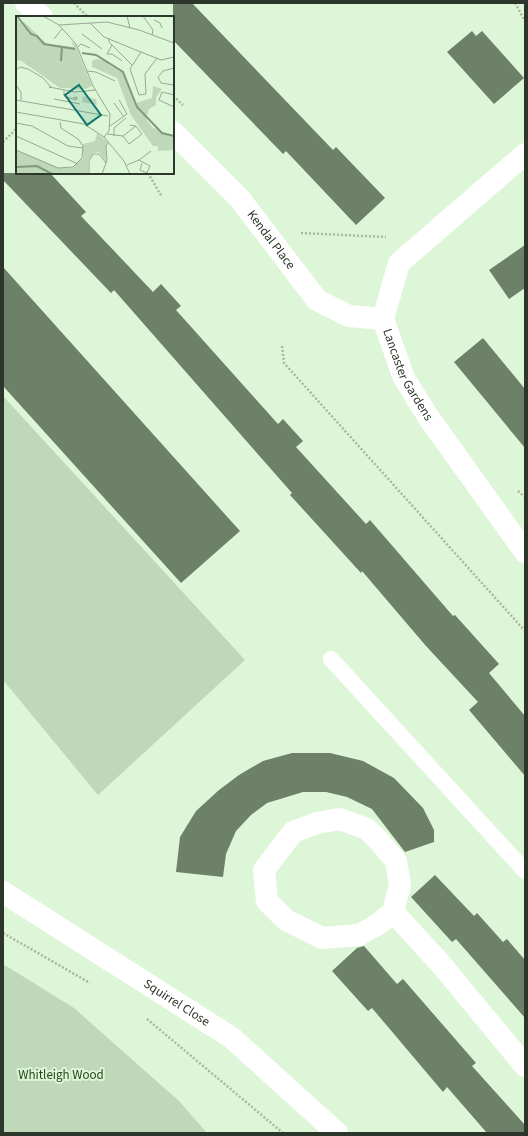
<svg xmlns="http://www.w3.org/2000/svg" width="528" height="1136" font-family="'Source Sans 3',sans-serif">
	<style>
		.green { fill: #bfd9b8 }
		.building { fill: #6c8167 }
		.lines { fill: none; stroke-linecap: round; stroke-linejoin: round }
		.path { stroke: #a5b8a0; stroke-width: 2.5; stroke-dasharray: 2 2; stroke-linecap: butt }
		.lane { stroke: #fff; stroke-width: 16 }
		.street { stroke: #fff; stroke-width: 22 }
		.labels { text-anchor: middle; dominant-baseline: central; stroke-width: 4; stroke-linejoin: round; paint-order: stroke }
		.street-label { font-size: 13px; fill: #2d362a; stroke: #def6d8 }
		.park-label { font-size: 13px; fill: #254b1a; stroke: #def6d8 }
		.inset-river { fill: none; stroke: #7f9b78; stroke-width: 2 }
		.inset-road { fill: none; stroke: #97a992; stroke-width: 1 }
		.view { fill: #0f766e; fill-opacity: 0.15; stroke: #0f766e; stroke-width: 2 }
		.inset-edge { fill: none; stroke: #2d362a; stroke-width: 2 }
	</style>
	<rect width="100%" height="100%" fill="#def6d8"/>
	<path class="green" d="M3,396l242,264 -147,135 -95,-115z
		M3,964l71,44 105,93 28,32h-204z"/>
	<path class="building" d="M173,3h19l141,147 3,-3 49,51 -29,27 -70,-74 -3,3 -110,-114z
		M472,31l4,5 6,-5 42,47 -30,26 -47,-52z
		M3,173h47l36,39 -5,4 72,76 8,-8 20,22 -5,4 102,114 5,-5 20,22 -7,6 70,77 4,-4 83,96 2,-1 44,49 -10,9 36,43v60l-56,-66 9,-8 -52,-56 -64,-75 -1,2 -71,-78 2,-2 -178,-203 -3,3 -108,-113z
		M525,245v43l-16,11 -20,-29z
		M3,267l237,264 -59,52 -178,-197z
		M483,338l42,51v59l-71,-86z
		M292,753h38l33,8 31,17 29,30 11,22v12l-29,10 -33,-43 -25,-12 -21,-5h-23l-36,11 -16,12 -15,16 -10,23 -3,23 -47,-5 4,-35 16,-26 23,-21 20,-15 24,-14z
		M435,875l39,41 3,-3 26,29 4,-3 18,21v58l-69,-79 -4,3 -41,-45z
		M364,946l33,38 6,-5 73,84 -4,3 53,59v8h-38l-40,-46 -4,5 -71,-84 -4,3 -36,-40 25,-23z"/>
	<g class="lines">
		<path class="path" d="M74,3l14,14
			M515,3l10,18
			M173,96l10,9
			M3,142l14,-14
			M148,173l14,24
			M301,233l85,4
			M282,346l2,17 241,268
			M518,491l7,6
			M3,933l87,50
			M147,1019l136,114"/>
		<path class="lane" d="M331,659l194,212"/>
		<g class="street">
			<path d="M26,3l16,14"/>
			<path id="s1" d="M173,132l67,67 77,101 32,16 34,3"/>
			<path id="s2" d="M525,154l-126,109 -16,56 21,59 25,40 96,134"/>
			<path d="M340,819l27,10 12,12 17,20 4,24 -7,27 -16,13 -18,10 -37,3 -36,-18 -19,-19 -3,-31 29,-38 24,-9z"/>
			<path id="s3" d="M3,892l229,146 105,95"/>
			<path d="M393,912l47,51 85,103"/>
		</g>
	</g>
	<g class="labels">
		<g class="street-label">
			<text stroke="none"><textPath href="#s1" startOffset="146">Kendal Place</textPath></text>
			<text stroke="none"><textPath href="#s2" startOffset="286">Lancaster Gardens</textPath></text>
			<text stroke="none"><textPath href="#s3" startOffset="206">Squirrel Close</textPath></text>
		</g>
		<g class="park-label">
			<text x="61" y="1075">Whitleigh Wood</text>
		</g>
	</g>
	<g transform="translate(16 16)">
		<rect width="158" height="158" fill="#def6d8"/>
		<path d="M0,0l4,7 4,-1 23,22 27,3 -3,-6 4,3 17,42 -6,3 -26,-1 -40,-28 -4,2zM80,43l12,2 1,4 14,8 13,30 16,-5 1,-12 9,3 -6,8v8l-7,4 -3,10 6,8 16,8h6v15l-16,1v-5h-5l-22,-31 -14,-37 -25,-11v-6zM67,80l13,3 1,6 -15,-3zM81,117l11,9 -2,3v17l-7,-10 -6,1 -5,8v13h-72v-24l44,18h12l11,-10v-14l12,-3z" fill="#bfd9b8"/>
		<path class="inset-river" d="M1,0l14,18 6,2 7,8 31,5M66,37l14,2 27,17 14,35 25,26 12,3M45,45l1,-15M0,151l21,-1 15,8"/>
		<path class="inset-road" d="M27,0l16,9 17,19 17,42 17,28 -1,17 -5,6 20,24 6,13M111,0l3,12M127,0l10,14 -1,5M138,4l6,3 2,5M74,7l14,14 27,11 30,12 13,-3M43,9l48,-3 32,8 35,13M66,18l20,15M93,22v4l23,23M38,23l8,-10M96,29l-5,9h5l10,7M62,31l3,-3 9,4M125,36l-11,17 9,26 7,-1 -1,-20 12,-16M158,52l-11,3 -5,6 3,6 13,2M0,54l4,-3 8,2 15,9 7,8M71,55l9,1 19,9M0,69l5,7v8M36,71h-3l26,5 21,-2M48,74v6l12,4 1,-3 -4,1M158,79l-12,-3 -3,8 15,7M38,83l26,5M0,84l92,16M98,87l10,14M0,96l68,12 20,13M0,107l16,3 36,20 15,2M94,110l17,-12 -8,-14M91,118l16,2 6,8 13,-10 -6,-8M0,120l62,28M98,120v-8l12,-10M107,120l13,-10 -6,-1M0,134l42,18 15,-1 9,-9 1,-12 -5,-7 -17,-11 -1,-6M123,144l11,6 -3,7 -7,-3 2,-7M111,149l12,-5 12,-9M73,158v-13l4,-7h6l7,9M86,158l5,-14 -1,-14 2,-3"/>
		<path class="view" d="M63,69l22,30 -14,10 -22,-30z"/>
		<rect width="158" height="158" class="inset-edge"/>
	</g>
	<rect width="528" height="1136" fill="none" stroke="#2d362a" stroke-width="8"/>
</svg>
